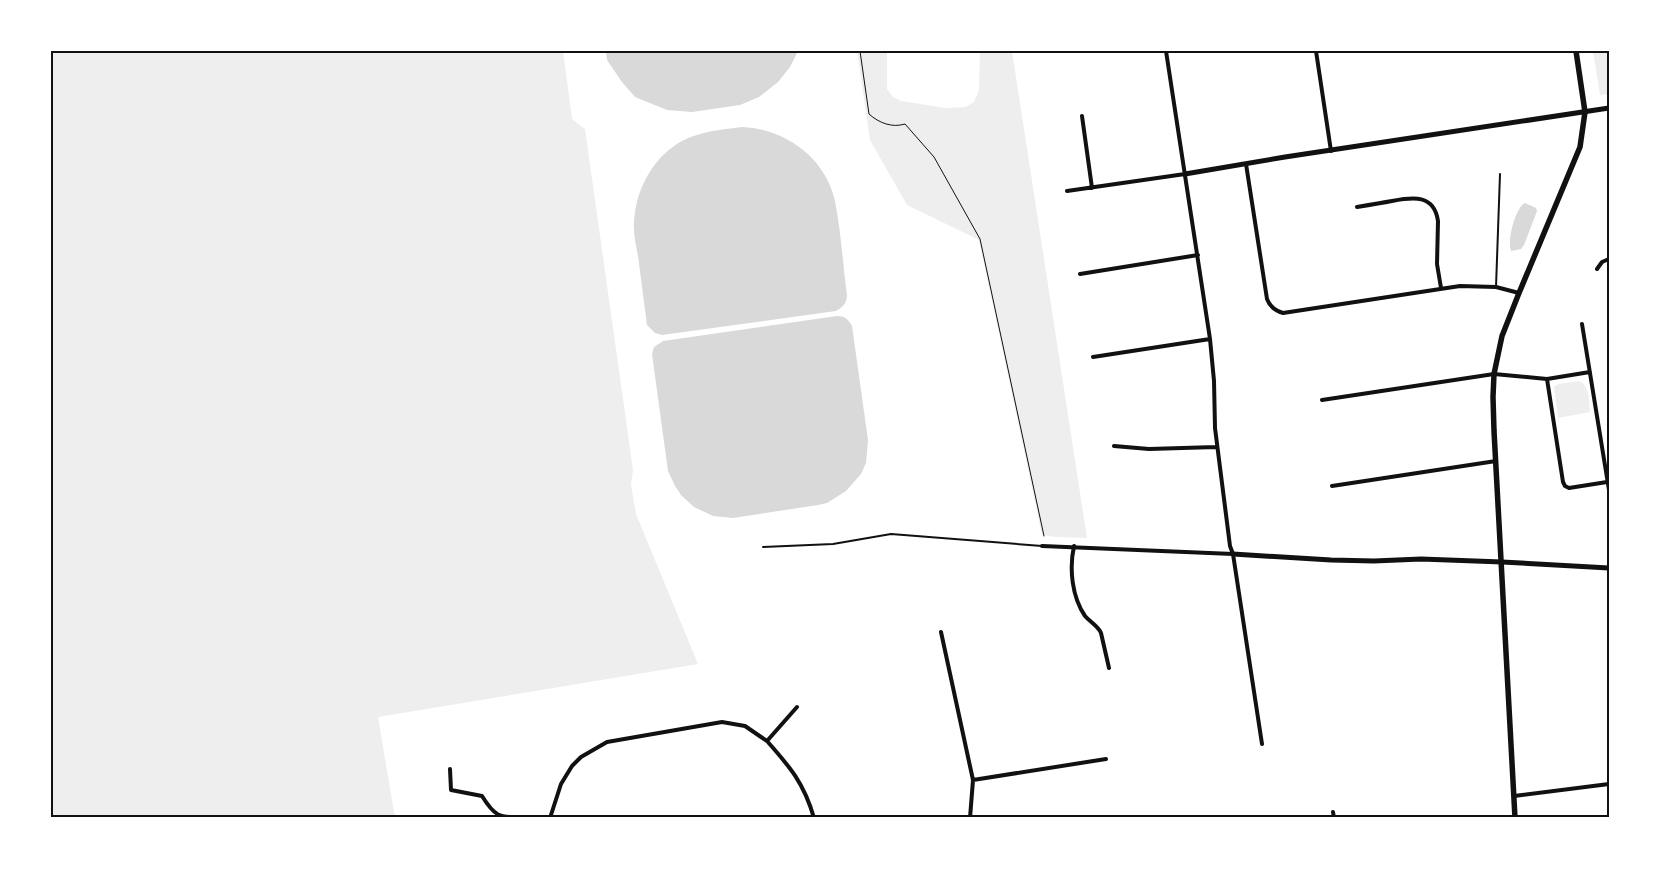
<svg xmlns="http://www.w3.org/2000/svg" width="1660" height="869" font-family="Quicksand,sans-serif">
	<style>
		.green { fill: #eee }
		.water { fill: #d9d9d9 }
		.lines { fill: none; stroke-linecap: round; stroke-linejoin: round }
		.path { stroke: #111; stroke-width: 1 }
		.service { stroke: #111; stroke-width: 2 }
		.minor { stroke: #111; stroke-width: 4 }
		.tertiary { stroke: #111; stroke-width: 5 }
		.secondary { stroke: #111; stroke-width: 5.5 }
		.neatline { fill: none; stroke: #111; stroke-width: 2 }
	</style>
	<rect width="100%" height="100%" fill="#fff"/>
	<path class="green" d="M51,51h512l9,68 13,10 48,341 -2,15 5,29 62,150 -320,53 17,101h-344z
		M857,51h30v38l6,8 8,4 45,7 20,-1 8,-5 5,-12 1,-39h32l75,487 -32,-1 -13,-2 -63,-295 -72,-35 -37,-65z
		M1593,51h16v43l-9,1z
		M1579,381c11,4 10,21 11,31l-32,6 -4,-31 4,-3z"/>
	<path class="water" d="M606,51h192l-8,16 -12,15 -19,15 -19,8 -48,7 -25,-2 -32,-13 -13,-15 -15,-22z
		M742,127c43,2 83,30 93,74 6,31 8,64 12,95 -1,8 -4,11 -11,15l-174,24 -7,-2 -8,-8c-3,-23 -6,-46 -9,-69 -2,-11 -5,-23 -4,-34 2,-38 25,-76 63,-87 15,-5 30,-6 45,-8z
		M1525,203l11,5 1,3 -13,34 -3,4 -10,2c-4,-10 4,-43 14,-48z
		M837,316c8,0 11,3 15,10l16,114 -2,23 -5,11 -15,17 -19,12 -9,2 -85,13 -20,-2 -19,-9 -13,-12 -6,-9 -7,-15 -16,-117 2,-7 9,-6z"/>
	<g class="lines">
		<path class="path" d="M860,51l9,63c10,9 23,14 36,10l29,33 46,82 64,297"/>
		<path class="service" d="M1496,287l4,-113
			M763,547l70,-3 58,-10 151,12"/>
		<path class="minor" d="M1166,51l44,288 4,42 1,47 15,118 3,8 29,190
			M1316,51l15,100
			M1082,116l10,72
			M1246,164l21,135c3,8 8,12 16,14l177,-27 36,1 23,6
			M1067,191l118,-17
			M1357,207c12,-2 24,-4 35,-6 21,-4 42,-7 46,20l-1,43 4,24
			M1597,269l5,-7 7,-3
			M1080,274l118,-19
			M1582,324l27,166
			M1093,357l117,-18
			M1547,379l16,103 2,4 4,2 38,-6
			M1322,400l172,-26 53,5 43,-7
			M1114,446l35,3 67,-2
			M1332,486l164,-25
			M1042,546l191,8
			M1074,546c-5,23 -2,51 11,70 5,6 13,10 16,17l8,35
			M941,632l32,148 -3,38
			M767,741c23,26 37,42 47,77
			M450,769l1,21 31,6c18,29 22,18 52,22
			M973,780l133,-21
			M1514,796l95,-12
			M1333,812l1,6
			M550,818l11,-34 11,-18 9,-9 26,-15 115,-20 23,4 22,15 30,-34"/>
		<path class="tertiary" d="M1185,174l100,-17 324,-49
			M1233,554l98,6 43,1 47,-2 81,3 107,6"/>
		<path class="secondary" d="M1515,818l-21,-387 -1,-34 1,-23 8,-38 17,-43 61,-146 5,-35 -9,-61"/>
	</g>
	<rect width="1660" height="869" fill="none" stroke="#ffffff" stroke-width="105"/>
	<rect x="52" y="52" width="1556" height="764" class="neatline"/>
</svg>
